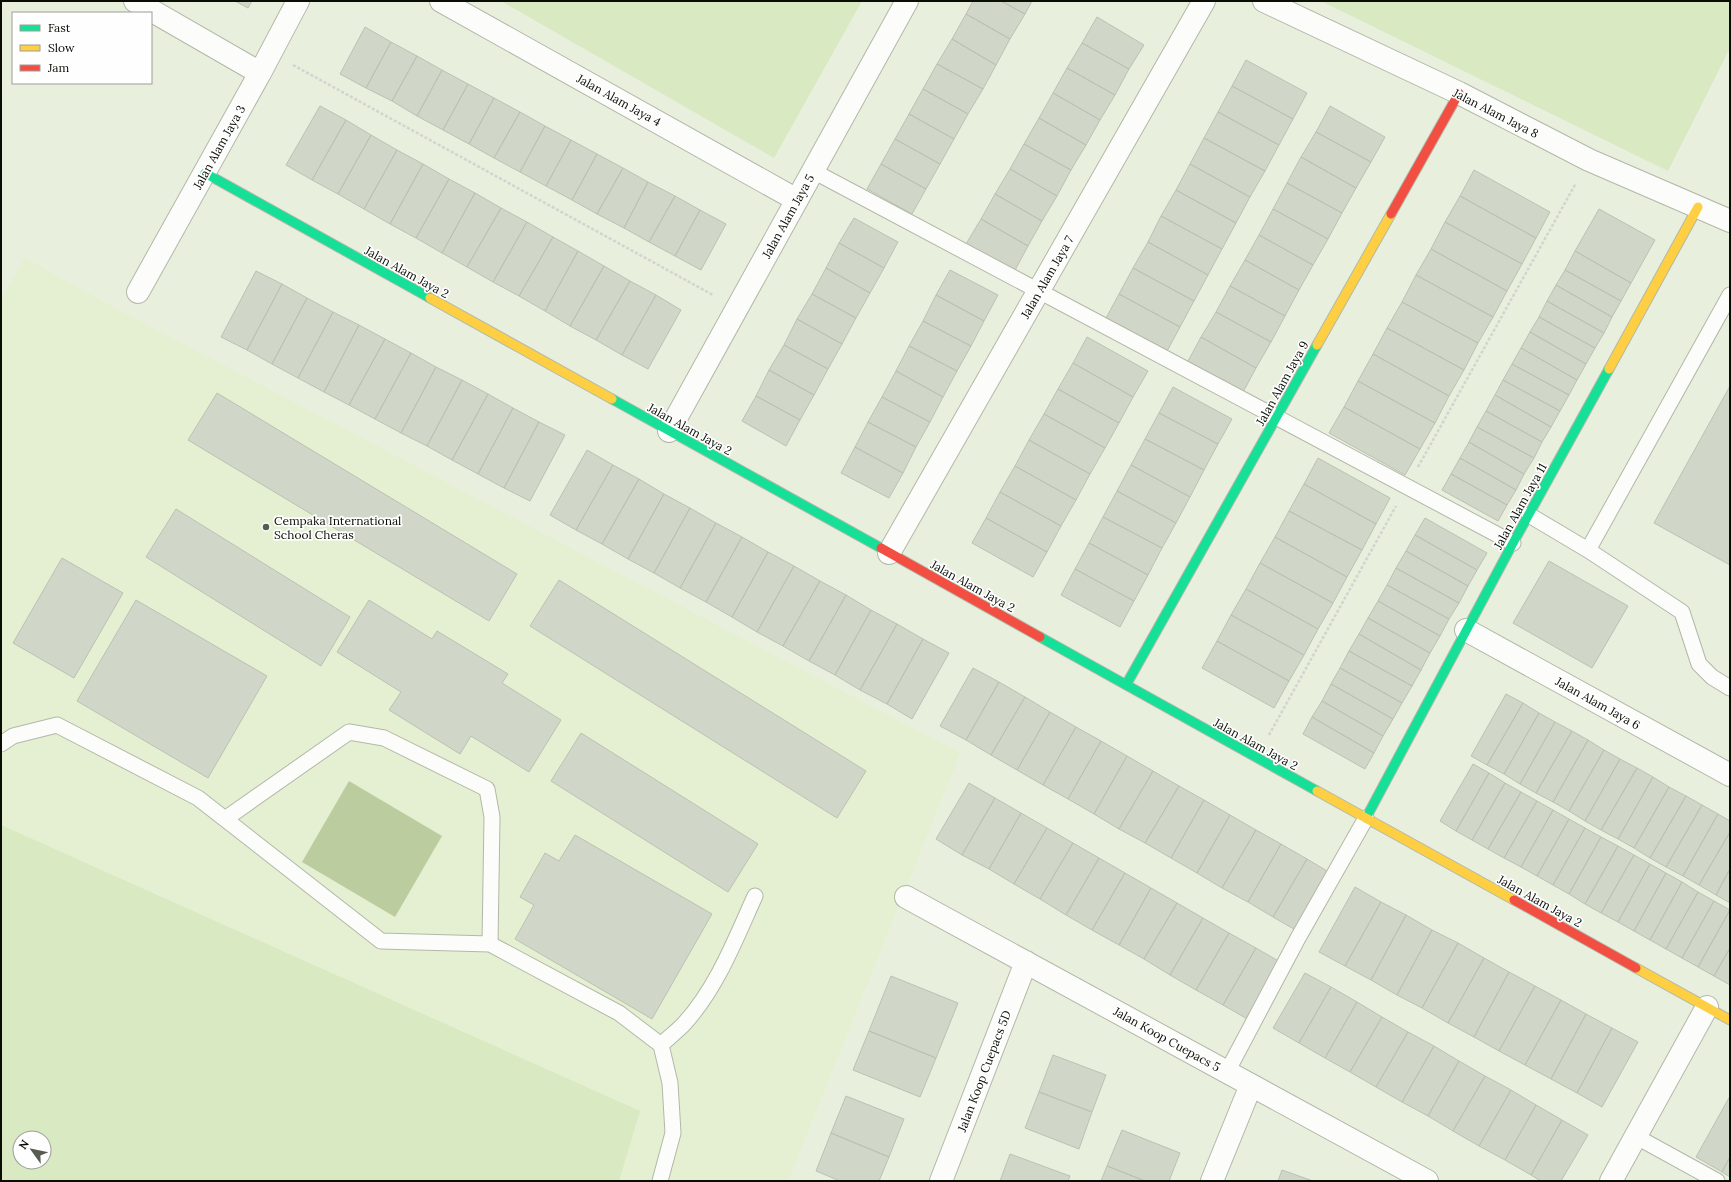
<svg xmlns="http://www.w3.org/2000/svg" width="1731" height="1182" font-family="Lora,serif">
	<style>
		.built { fill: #e4f0d1; fill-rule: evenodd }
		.green { fill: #d9e9c1; fill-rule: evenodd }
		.water { fill: #bbcd9f }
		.building { fill: #d1d7c8; stroke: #bbc1b3 }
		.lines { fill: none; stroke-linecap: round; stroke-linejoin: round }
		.lane-casing { stroke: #b2b8a9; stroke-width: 17 }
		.street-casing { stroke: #b2b8a9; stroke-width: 24 }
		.fast-casing { stroke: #b2b8a9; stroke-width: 11 }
		.slow-casing { stroke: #b2b8a9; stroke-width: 11 }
		.jam-casing { stroke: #b2b8a9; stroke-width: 11 }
		.path { stroke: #d2d4cf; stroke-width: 2.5; stroke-dasharray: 3 2; stroke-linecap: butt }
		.lane { stroke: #fcfdfa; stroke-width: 15 }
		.street { stroke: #fcfdfa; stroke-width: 22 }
		.fast { stroke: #16e098; stroke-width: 9 }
		.slow { stroke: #ffcf43; stroke-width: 9 }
		.jam { stroke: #f24e42; stroke-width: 9 }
		.poi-dot { fill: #575c50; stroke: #fefefe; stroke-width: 1.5 }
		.labels { text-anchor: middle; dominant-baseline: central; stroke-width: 3.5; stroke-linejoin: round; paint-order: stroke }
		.street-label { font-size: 12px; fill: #090d04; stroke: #fefefe }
		.poi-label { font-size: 12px; fill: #090d04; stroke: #fefefe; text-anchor: start }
	</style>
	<rect width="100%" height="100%" fill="#e8efdd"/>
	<path class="built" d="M25,258l77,43 858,452 -172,428h-787v-881zM20,1138h24v24h-24z"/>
	<path class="green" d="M501,1h361l-88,157z
		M1321,1h409v47l-62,123z
		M1,825l639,286 -21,70h-618zM20,1138h24v24h-24z"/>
	<path class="water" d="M349,781l93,55 -47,81 -93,-55z"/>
	<path class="building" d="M235,1h17l-4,7z
		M973,1h28l24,13 -15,25 -44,-25z
		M1001,1h31l-7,13z
		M966,14l44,25 -14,26 -44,-26z
		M1097,17l47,28 -15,24 -47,-26z
		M365,27l26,15 -25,46 -26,-14z
		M952,39l44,26 -13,24 -46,-25z
		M391,42l26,14 -25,45 -26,-13z
		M1082,43l47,26 -14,26 -48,-27z
		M417,56l25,14 -25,46 -25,-15z
		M1246,60l61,33 -14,26 -61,-33z
		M937,64l46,25 -15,25 -45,-25z
		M1067,68l48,27 -15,25 -47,-27z
		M442,70l26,14 -25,46 -26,-14z
		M468,84l26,14 -25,46 -26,-14z
		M1232,86l61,33 -14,26 -61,-33z
		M923,89l45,25 -14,25 -45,-25z
		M1053,93l47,27 -14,25 -47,-27z
		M494,98l26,14 -26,46 -25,-14z
		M320,106l26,14 -34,60 -26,-15z
		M1330,106l55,31 -14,25 -55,-30z
		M520,112l25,14 -25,46 -26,-14z
		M1218,112l61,33 -14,26 -61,-33z
		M909,114l45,25 -14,25 -45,-25z
		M1039,118l47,27 -15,25 -47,-26z
		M346,120l25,15 -33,59 -26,-14z
		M545,126l26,14 -25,46 -26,-14z
		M1316,132l55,30 -15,26 -55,-31z
		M371,135l26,15 -33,59 -26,-15z
		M1204,138l61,33 -15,26 -60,-33z
		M895,139l45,25 -14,25 -45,-25z
		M571,140l26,14 -25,46 -26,-14z
		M1024,144l47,26 -14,26 -47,-27z
		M397,150l26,14 -33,60 -26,-15z
		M597,154l26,14 -26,46 -25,-14z
		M1301,157l55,31 -14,25 -55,-30z
		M423,164l26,15 -33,59 -26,-14z
		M881,164l45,25 -14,25 -45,-25z
		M1190,164l60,33 -14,26 -60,-33z
		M623,168l25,14 -24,46 -27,-14z
		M1010,169l47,27 -15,25 -47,-27z
		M1474,170l76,42 -14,26 -76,-42z
		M449,179l26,14 -33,60 -26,-15z
		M648,182l27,14 -26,46 -25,-14z
		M1287,183l55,30 -14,26 -55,-30z
		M1176,190l60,33 -14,26 -61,-33z
		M475,193l26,15 -34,59 -25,-14z
		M995,194l47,27 -14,25 -47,-27z
		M675,196l25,14 -25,46 -26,-14z
		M1460,196l76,42 -14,26 -77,-42z
		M501,208l26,14 -34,60 -26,-15z
		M1273,209l55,30 -15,26 -54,-30z
		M1599,209l56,31 -24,43 -56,-32z
		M700,210l26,14 -25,46 -26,-14z
		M1161,216l61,33 -14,26 -60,-33z
		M854,218l44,24 -14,26 -45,-25z
		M981,219l47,27 -14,26 -48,-28z
		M527,222l26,15 -34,59 -26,-14z
		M1445,222l77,42 -15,27 -76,-42z
		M1259,235l54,30 -14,25 -54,-30z
		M553,237l25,14 -33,60 -26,-15z
		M1148,242l60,33 -14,26 -61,-33z
		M839,243l45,25 -14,25 -44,-25z
		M1431,249l76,42 -14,26 -77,-42z
		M578,251l26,15 -34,60 -25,-15z
		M1575,251l56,32 -10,18 -56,-31z
		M1245,260l54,30 -14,26 -55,-30z
		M604,266l26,15 -34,59 -26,-14z
		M826,268l44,25 -14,25 -44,-24z
		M1133,268l61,33 -14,26 -61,-33z
		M950,270l48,25 -14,26 -48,-26z
		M1565,270l56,31 -9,16 -56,-32z
		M256,271l26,13 -35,66 -26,-13z
		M1416,275l77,42 -15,26 -76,-41z
		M630,281l26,14 -34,60 -26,-15z
		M282,284l25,14 -35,66 -25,-14z
		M1556,285l56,32 -8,16 -57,-32z
		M1230,286l55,30 -14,26 -55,-30z
		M812,294l44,24 -14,26 -45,-25z
		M1119,294l61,33 -14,26 -61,-33z
		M656,295l25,15 -33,59 -26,-14z
		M936,295l48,26 -13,25 -48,-25z
		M307,298l26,14 -35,66 -26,-14z
		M1547,301l57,32 -9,15 -56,-31z
		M1402,302l76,41 -14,27 -77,-42z
		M333,312l26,13 -35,67 -26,-14z
		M1216,312l55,30 -15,26 -55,-31z
		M1539,317l56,31 -9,16 -56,-32z
		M797,319l45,25 -14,25 -44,-24z
		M923,321l48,25 -14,25 -48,-25z
		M359,325l26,14 -36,66 -25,-13z
		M1387,328l77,42 -15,26 -76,-42z
		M1530,332l56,32 -9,16 -56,-32z
		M1087,337l61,34 -15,26 -60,-34z
		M1201,337l55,31 -14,26 -55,-31z
		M385,339l26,14 -36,66 -26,-14z
		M784,345l44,24 -14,26 -45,-25z
		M909,346l48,25 -14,26 -47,-26z
		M1521,348l56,32 -8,15 -57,-31z
		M411,353l25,14 -35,66 -26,-14z
		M1373,354l76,42 -14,27 -77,-42z
		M1073,363l60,34 -14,26 -61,-34z
		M1512,364l57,31 -9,16 -57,-31z
		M436,367l26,13 -35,66 -26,-13z
		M769,370l45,25 -14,25 -44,-24z
		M896,371l47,26 -13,25 -48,-25z
		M462,380l26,14 -36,66 -25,-14z
		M1503,380l57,31 -9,16 -56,-32z
		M1358,381l77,42 -15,26 -76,-42z
		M1730,386v179l-76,-42z
		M1173,387l59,32 -14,25 -59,-31z
		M1058,389l61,34 -14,25 -61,-34z
		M217,393l300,181 -28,47 -301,-181z
		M488,394l25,14 -35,66 -26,-14z
		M1495,395l56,32 -9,15 -56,-31z
		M756,396l44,24 -14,26 -44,-25z
		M882,397l48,25 -14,25 -48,-25z
		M1344,407l76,42 -15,26 -76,-42z
		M513,408l26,14 -35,66 -26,-14z
		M1486,411l56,31 -8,16 -57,-31z
		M1159,413l59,31 -14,26 -59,-31z
		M1044,414l61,34 -15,26 -61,-34z
		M539,422l26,13 -35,66 -26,-13z
		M868,422l48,25 -13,26 -48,-26z
		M1477,427l57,31 -10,16 -55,-32z
		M1145,439l59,31 -14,27 -59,-32z
		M1029,440l61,34 -14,26 -61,-34z
		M1469,442l55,32 -8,16 -56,-32z
		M855,447l48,26 -14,25 -48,-25z
		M587,450l26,15 -37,65 -26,-15z
		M1318,458l72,40 -14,26 -72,-40z
		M1460,458l56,32 -9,15 -56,-31z
		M613,465l26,14 -37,65 -26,-14z
		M1131,465l59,32 -14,26 -59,-32z
		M1015,466l61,34 -15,26 -61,-34z
		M1451,474l56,31 -9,16 -56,-31z
		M639,479l25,15 -36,65 -26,-15z
		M1304,484l72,40 -14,26 -73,-39z
		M1117,491l59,32 -14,25 -59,-31z
		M1000,492l61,34 -14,26 -61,-34z
		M664,494l26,14 -36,65 -26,-14z
		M690,508l26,15 -36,65 -26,-15z
		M176,509l174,108 -29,49 -175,-109z
		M1289,511l73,39 -15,27 -72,-40z
		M1103,517l59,31 -14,27 -59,-32z
		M986,518l61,34 -14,25 -61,-34z
		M1425,518l62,35 -10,17 -62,-35z
		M716,523l26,14 -36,65 -26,-14z
		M1415,535l62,35 -9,16 -62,-35z
		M742,537l26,15 -36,65 -26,-15z
		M1275,537l72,40 -14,26 -73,-40z
		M1089,543l59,32 -14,26 -59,-32z
		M1406,551l62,35 -9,17 -63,-35z
		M768,552l26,14 -37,66 -25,-15z
		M62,558l61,35 -49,85 -61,-35z
		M1549,561l79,45 -36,62 -79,-45z
		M1260,563l73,40 -15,26 -72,-40z
		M794,566l26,15 -37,65 -26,-14z
		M1396,568l63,35 -10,16 -62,-34z
		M1075,569l59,32 -14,26 -59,-32z
		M559,580l307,191 -29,47 -307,-192z
		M820,581l26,14 -37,66 -26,-15z
		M1387,585l62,34 -9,17 -62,-35z
		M1246,589l72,40 -14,26 -73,-40z
		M846,595l25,15 -36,65 -26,-14z
		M136,600l131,76 -59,102 -131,-77z
		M369,600l63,39 5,-8 71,43 -6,9 59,37 -32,52 -58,-36 -11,18 -71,-44 12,-18 -64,-40z
		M1378,601l62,35 -10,17 -62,-35z
		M871,610l26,14 -37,66 -25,-15z
		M1231,615l73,40 -15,26 -72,-40z
		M1368,618l62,35 -9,17 -62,-36z
		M897,624l26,15 -36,65 -27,-14z
		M1359,634l62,36 -9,16 -63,-35z
		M923,639l26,14 -37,66 -25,-15z
		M1217,641l72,40 -15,27 -72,-40z
		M1349,651l63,35 -10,17 -62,-35z
		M973,668l26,14 -33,58 -26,-14z
		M1340,668l62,35 -9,16 -62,-35z
		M999,682l26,15 -34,58 -25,-15z
		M1331,684l62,35 -10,17 -61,-35z
		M1506,694l17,9 -36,62 -16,-9z
		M1025,697l25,15 -33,58 -26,-15z
		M1322,701l61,35 -9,17 -62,-36z
		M1523,703l16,10 -35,61 -17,-9z
		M1050,712l26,15 -33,58 -26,-15z
		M1539,713l16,9 -35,62 -16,-10z
		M1312,717l62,36 -9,16 -62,-35z
		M1555,722l17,9 -36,62 -16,-9z
		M1076,727l25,14 -33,58 -25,-14z
		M1572,731l16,9 -35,62 -17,-9z
		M581,733l177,111 -30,48 -177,-111z
		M1588,740l16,10 -35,61 -16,-9z
		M1101,741l26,15 -33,58 -26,-15z
		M1604,750l16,9 -35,62 -16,-10z
		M1127,756l26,15 -34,58 -25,-15z
		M1620,759l17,9 -36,62 -16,-9z
		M1473,764l16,9 -33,58 -16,-10z
		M1637,768l16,9 -35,62 -17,-9z
		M1153,771l26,15 -34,57 -26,-14z
		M1489,773l16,10 -33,57 -16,-9z
		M1653,777l16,10 -35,61 -16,-9z
		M969,783l26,15 -33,57 -26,-16z
		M1505,783l16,9 -33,57 -16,-9z
		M1179,786l25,14 -33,58 -26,-15z
		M1669,787l17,9 -36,62 -16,-10z
		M1521,792l16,9 -33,57 -16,-9z
		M1686,796l16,9 -36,62 -16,-9z
		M995,798l26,15 -32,56 -27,-14z
		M1204,800l26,15 -33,58 -26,-15z
		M1537,801l16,9 -32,57 -17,-9z
		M1702,805l16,9 -35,62 -17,-9z
		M1553,810l16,9 -32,57 -16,-9z
		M1021,813l26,15 -33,56 -25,-15z
		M1718,814l12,7v11l-31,53 -16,-9z
		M1230,815l26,15 -34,58 -25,-15z
		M1569,819l16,9 -32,57 -16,-9z
		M1047,828l26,15 -33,56 -26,-15z
		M1585,828l16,9 -32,57 -16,-9z
		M1256,830l25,14 -33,58 -26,-14z
		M1730,832v37l-14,26 -17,-10z
		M575,835l137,79 -60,105 -137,-80 19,-34 -14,-8 25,-44 14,8z
		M1601,837l17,9 -33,58 -16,-10z
		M1073,843l26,15 -33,57 -26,-16z
		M1281,844l26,15 -34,58 -25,-15z
		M1618,846l16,9 -33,58 -16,-9z
		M1634,855l16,9 -32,58 -17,-9z
		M1099,858l26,15 -33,57 -26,-15z
		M1307,859l25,15 -33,58 -26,-15z
		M1650,864l16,9 -32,58 -16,-9z
		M1730,869v34l-14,-8z
		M1125,873l26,15 -32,57 -27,-15z
		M1666,873l16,9 -32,58 -16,-9z
		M1682,882l16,10 -32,57 -16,-9z
		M1355,887l26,15 -36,64 -26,-14z
		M1151,888l26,15 -33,56 -25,-14z
		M1698,892l16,9 -32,57 -16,-9z
		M1714,901l16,9 -32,57 -16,-9z
		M1381,902l25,13 -35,65 -26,-14z
		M1177,903l26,15 -33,57 -26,-16z
		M1730,910v38l-16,28 -16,-9z
		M1406,915l26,15 -35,65 -26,-15z
		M1203,918l26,15 -33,57 -26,-15z
		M1432,930l26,13 -36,65 -25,-13z
		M1229,933l27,15 -33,57 -27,-15z
		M1458,943l26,15 -36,65 -26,-15z
		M1256,948l26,15 -33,57 -26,-15z
		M1730,948v37l-16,-9z
		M1484,958l25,14 -35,65 -26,-14z
		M1509,972l26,14 -36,65 -25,-14z
		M1305,973l26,14 -32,56 -26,-15z
		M891,976l67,27 -22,55 -67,-27z
		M1535,986l26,14 -36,65 -26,-14z
		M1331,987l26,15 -32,56 -26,-15z
		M1561,1000l25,14 -35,65 -26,-14z
		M1357,1002l25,15 -32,55 -25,-14z
		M1586,1014l26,14 -35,65 -26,-14z
		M1382,1017l26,15 -32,55 -26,-15z
		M1612,1028l26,14 -36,65 -25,-14z
		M869,1031l67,27 -16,39 -67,-27z
		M1408,1032l26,14 -32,56 -26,-15z
		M1434,1046l25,15 -31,55 -26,-14z
		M1053,1055l53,20 -14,37 -53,-20z
		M1459,1061l26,15 -32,55 -25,-15z
		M1485,1076l26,14 -32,56 -26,-15z
		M1511,1090l25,15 -31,55 -26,-14z
		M1039,1092l53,20 -13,37 -54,-21z
		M846,1096l58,23 -15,38 -58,-24z
		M1730,1096v61l-8,15 -26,-15z
		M1536,1105l26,15 -31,55 -26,-15z
		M1562,1120l26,15 -27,46h-20l-10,-6z
		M1122,1130l58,23 -11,28h-24l-38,-15z
		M831,1133l58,24 -10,24h-39l-24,-10z
		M1010,1154l60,22 -2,5h-68z
		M1730,1157v20l-8,-5z
		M1107,1166l38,15h-44z
		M1282,1170l31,11h-35z"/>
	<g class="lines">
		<g class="lane-casing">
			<path id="lane" d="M813,171l700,372
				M1529,515l59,35 94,62 17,52 13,13 18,11
				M1588,550l142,-255
				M1,744l12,-8 44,-11 141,73 183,143 109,3 129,69 42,32 9,38 3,50 -13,48
				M225,819l124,-87 35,6 103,51 5,28 -2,127
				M661,1045c7,-7 15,-13 22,-20 34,-37 52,-85 72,-129
				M1227,1072l71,-134 68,-120
				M1635,1136l82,45"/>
		</g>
		<g class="street-casing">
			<path id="street" d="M135,1l125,72
				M441,1l356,199
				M1264,1l195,92 130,67 141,61
				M138,292l122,-219 38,-72
				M669,431l238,-430
				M889,553l315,-552
				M1466,630l264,145
				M906,897l521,284
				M941,1181l85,-219
				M1212,1181l39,-96
				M1611,1181l96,-174"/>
		</g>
		<g class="fast-casing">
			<path id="fast" d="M205,173l225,125
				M612,399l269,149
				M1040,637l277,154
				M1126,685l191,-340
				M1366,818l147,-275 96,-174"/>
		</g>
		<g class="slow-casing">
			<path id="slow" d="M430,298l182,101
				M1317,345l74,-131
				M1609,369l89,-162
				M1317,791l197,109
				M1636,968l94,52"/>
		</g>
		<g class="jam-casing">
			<path id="jam" d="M1391,214l68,-121
				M881,548l159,89
				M1514,900l122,68"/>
		</g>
		<path class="path" d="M293,65l420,230
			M1418,467l158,-284
			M1269,735l127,-229"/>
		<use href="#lane" class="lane"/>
		<use href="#street" class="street"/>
		<use href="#fast" class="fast"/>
		<use href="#slow" class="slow"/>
		<use href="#jam" class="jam"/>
	</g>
	<circle class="poi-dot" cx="266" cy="527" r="4"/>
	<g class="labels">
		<g class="street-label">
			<text transform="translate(619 100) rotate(29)">Jalan Alam Jaya 4</text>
			<text transform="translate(1496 113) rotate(27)">Jalan Alam Jaya 8</text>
			<text transform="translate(219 147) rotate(-61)">Jalan Alam Jaya 3</text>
			<text transform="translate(788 216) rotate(-61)">Jalan Alam Jaya 5</text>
			<text transform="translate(407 272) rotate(29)">Jalan Alam Jaya 2</text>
			<text transform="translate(1047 277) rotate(-60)">Jalan Alam Jaya 7</text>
			<text transform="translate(1282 383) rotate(-61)">Jalan Alam Jaya 9</text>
			<text transform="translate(690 429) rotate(29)">Jalan Alam Jaya 2</text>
			<text transform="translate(1520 506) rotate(-61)">Jalan Alam Jaya 11</text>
			<text transform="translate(973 586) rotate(29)">Jalan Alam Jaya 2</text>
			<text transform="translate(1598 703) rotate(29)">Jalan Alam Jaya 6</text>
			<text transform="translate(1256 744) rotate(29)">Jalan Alam Jaya 2</text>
			<text transform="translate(1540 901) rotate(29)">Jalan Alam Jaya 2</text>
			<text transform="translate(1167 1039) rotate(29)">Jalan Koop Cuepacs 5</text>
			<text transform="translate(984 1071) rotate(-69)">Jalan Koop Cuepacs 5D</text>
		</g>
		<g class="poi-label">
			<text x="274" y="520">Cempaka International<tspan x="274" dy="14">School Cheras</tspan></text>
		</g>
	</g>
	<rect width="1731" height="1182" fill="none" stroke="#090d04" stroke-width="4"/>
	<rect x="12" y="12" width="140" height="72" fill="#fefefe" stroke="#9c9e9a"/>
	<rect x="20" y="25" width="20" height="6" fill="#16e098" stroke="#9c9e9a"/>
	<text x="48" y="32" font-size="12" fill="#090d04">Fast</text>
	<rect x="20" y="45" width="20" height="6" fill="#ffcf43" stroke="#9c9e9a"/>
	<text x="48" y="52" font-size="12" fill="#090d04">Slow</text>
	<rect x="20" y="65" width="20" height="6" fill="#f24e42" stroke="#9c9e9a"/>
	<text x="48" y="72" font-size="12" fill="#090d04">Jam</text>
	<g transform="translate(32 1150) rotate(303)"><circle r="19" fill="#fefefe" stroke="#9c9e9a"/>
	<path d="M0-3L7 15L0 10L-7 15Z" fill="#575c50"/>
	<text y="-6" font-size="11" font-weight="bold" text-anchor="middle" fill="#090d04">N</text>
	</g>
</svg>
